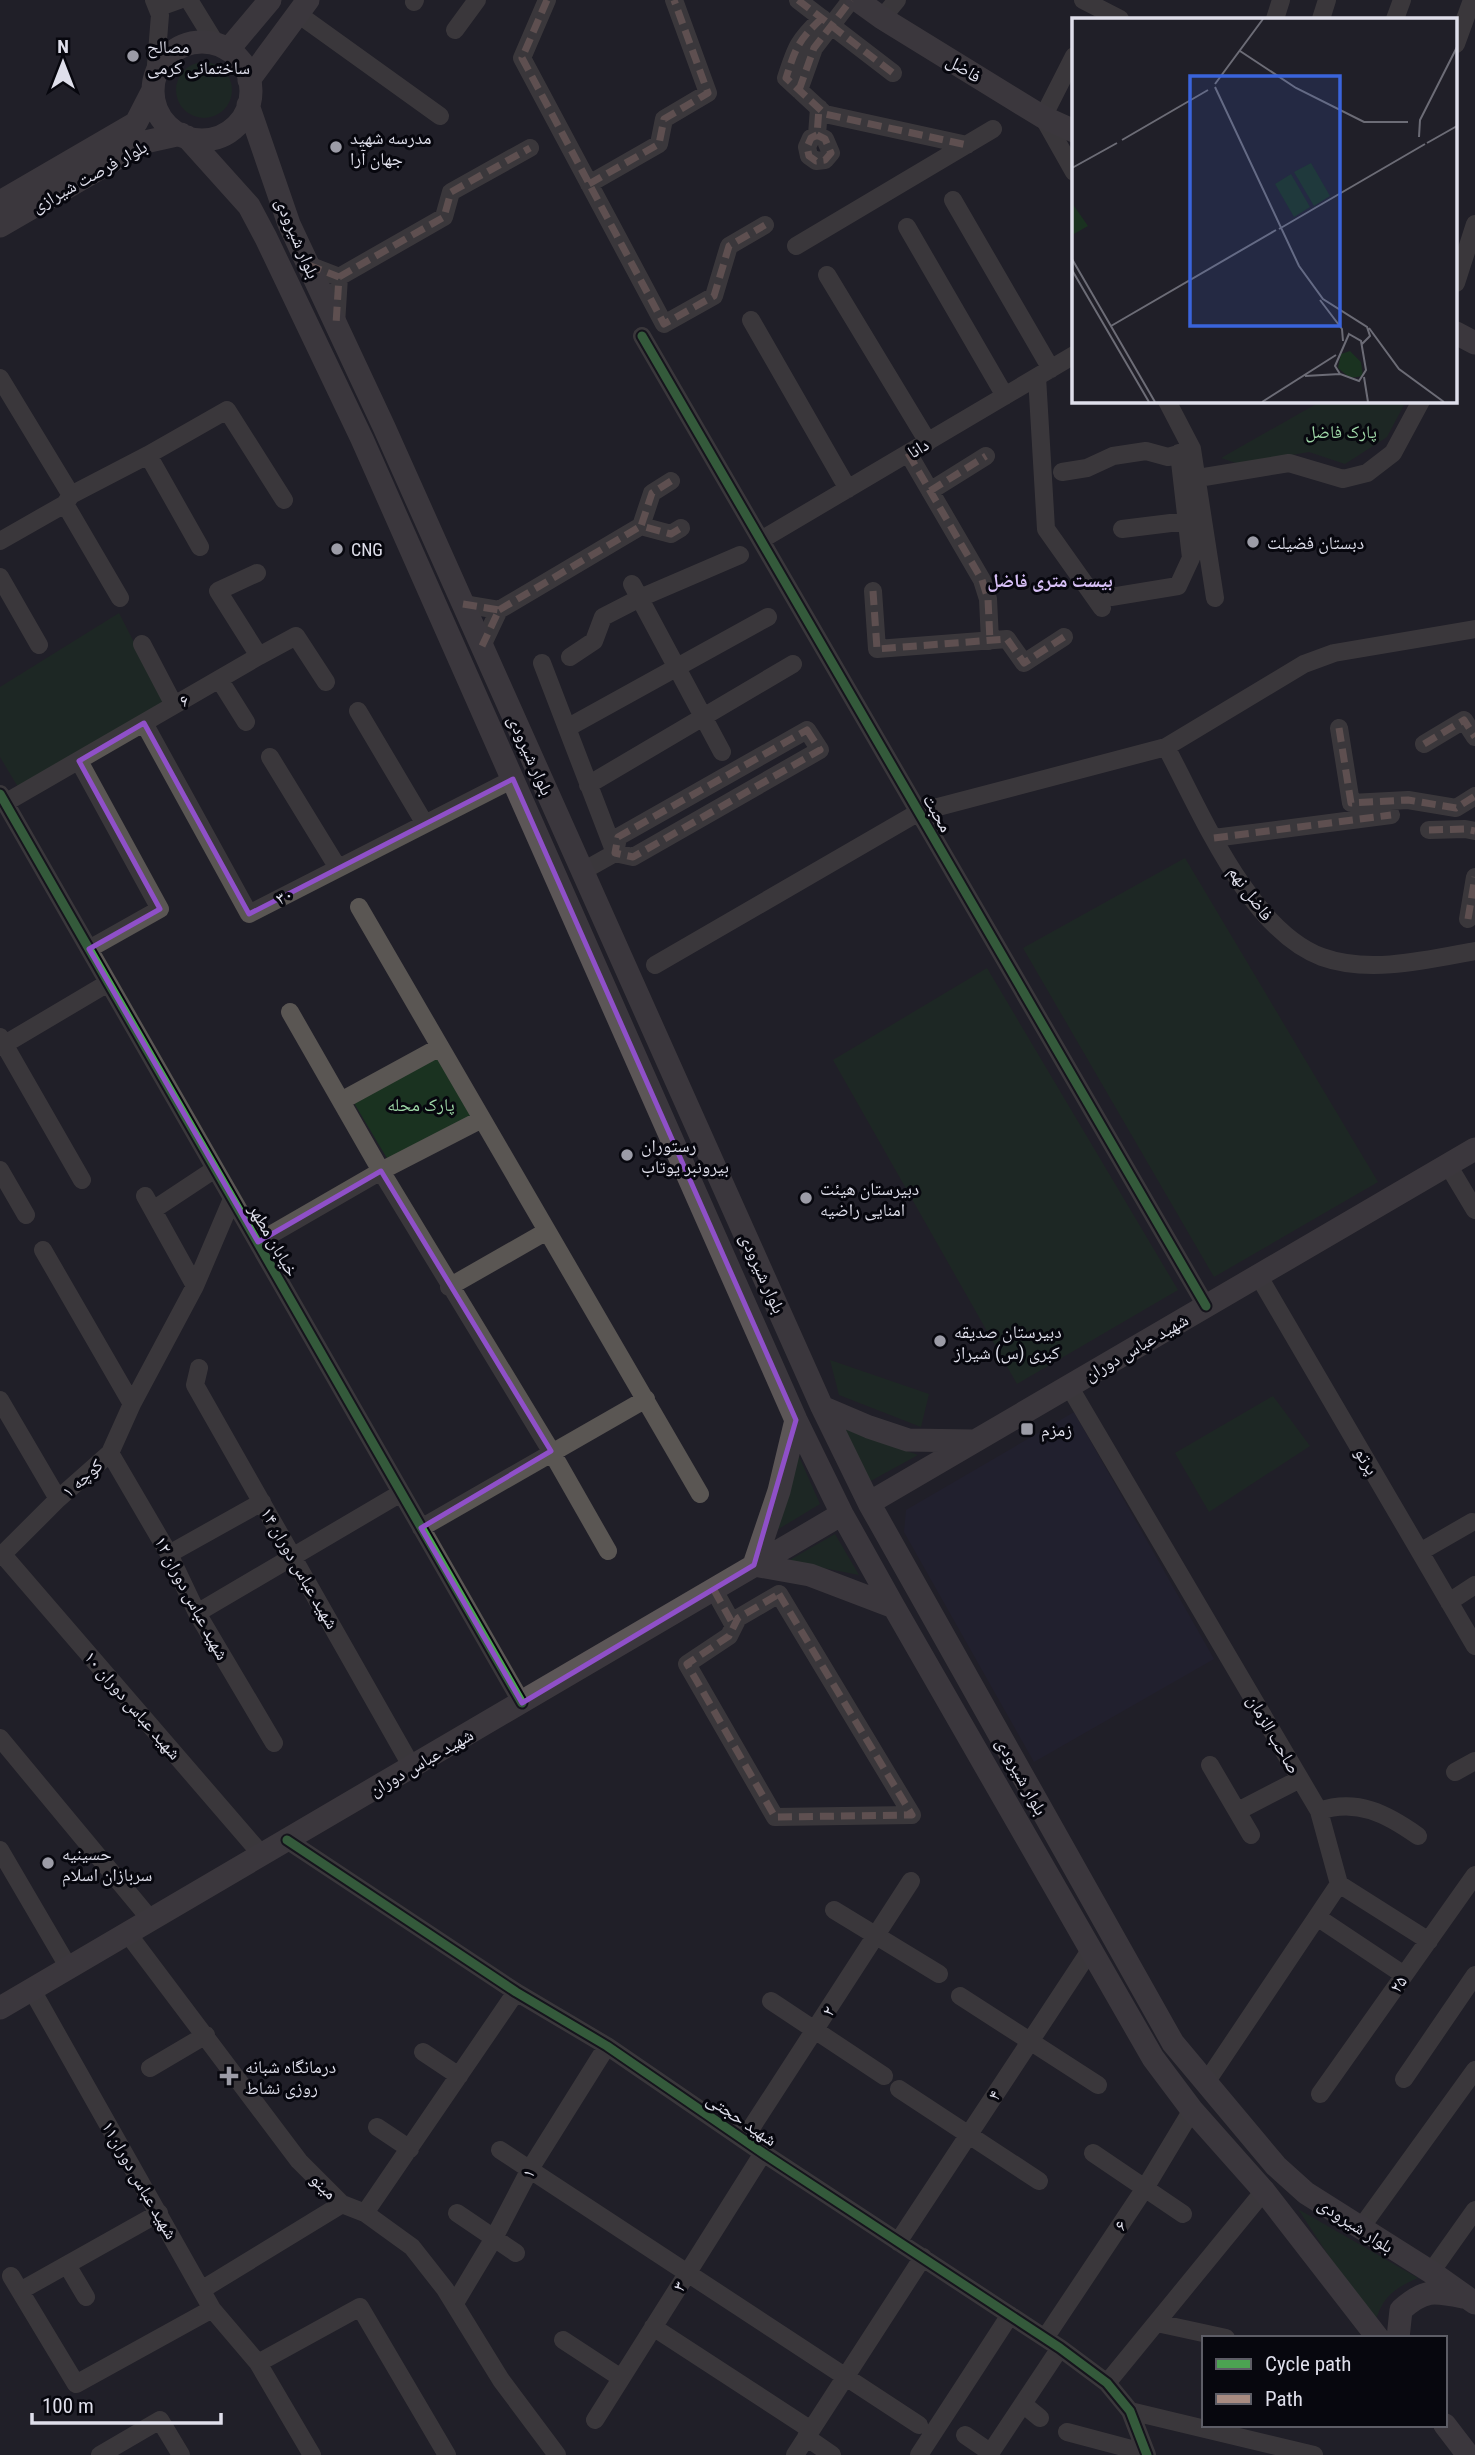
<svg xmlns="http://www.w3.org/2000/svg" width="1475" height="2455" font-family="'Roboto Condensed','Noto Naskh Arabic',sans-serif">
	<style>
		.built { fill: #232236 }
		.green { fill: #1a3220 }
		.lines { fill: none; stroke-linecap: round; stroke-linejoin: round }
		.minor { stroke: #5a5653; stroke-width: 18 }
		.major { stroke: #5c5657; stroke-width: 23 }
		.quiet { stroke: #a88b81; stroke-width: 7; stroke-dasharray: 14 7; stroke-linecap: butt }
		.cycleway-casing { stroke: #07070e; stroke-width: 13 }
		.cycleway { stroke: #4ca352; stroke-width: 9 }
		.marked { fill: none; stroke: #8f50c8; stroke-width: 5; stroke-linejoin: round }
		.poi-dot { fill: #9c9ca7; stroke: #07070e; stroke-width: 2.5 }
		.labels { text-anchor: middle; dominant-baseline: central; stroke-width: 6; stroke-linejoin: round; paint-order: stroke }
		.poi-label { font-size: 18px; fill: #dfdfeb; stroke: #07070e; text-anchor: start }
		.street-label { font-size: 18px; fill: #dfdfeb; stroke: #07070e }
		.park-label { font-size: 18px; fill: #9ed7a7; stroke: #07070e }
		.neighbourhood-label { font-size: 19px; font-weight: bold; fill: #d8c0f7; stroke: #07070e }
		.inset-road { fill: none; stroke: #6c6c76; stroke-width: 2 }
		.view { fill: #3a64db; fill-opacity: 0.15; stroke: #3a64db; stroke-width: 3.5 }
		.inset-edge { fill: none; stroke: #dfdfeb; stroke-width: 3.5 }
	</style>
	<rect width="100%" height="100%" fill="#201f28"/>
	<path class="built" d="M1074,1412l140,247 -180,103 -130,-230 2,-22z"/>
	<path class="green" d="M176 90a28 28 0 1 1 56 0a28 28 0 1 1-56 0Z
		M1317,401h89l-19,36 -42,27 -36,-12 -70,12 -18,-6 97,-55z
		M119,613l46,90 -147,84 -18,-30v-70z
		M1185,858l193,324 -164,95 -191,-329z
		M987,968l191,322 -161,94 -184,-324z
		M442,1054l33,60 -87,46 -34,-57z
		M830,1360l99,34 -8,33 -82,-32z
		M1273,1396l37,50 -101,66 -34,-59z
		M843,1428l75,27 -51,28z
		M797,1452l23,52 -48,29z
		M835,1534l24,41 -71,-14z
		M1298,2209l120,69c-27,12 -35,19 -44,47z"/>
	<g class="lines">
		<path class="minor" d="M154,0l6,15 -5,62
			M155,0l10,5 14,-5
			M189,0l27,44
			M547,0l-25,58 142,266 50,-28 15,-50 36,-21
			M798,0l95,73
			M1083,0l37,19
			M414,2l1,-2
			M298,14l142,102
			M822,18c-24,23 -26,29 -36,60l39,36 142,31
			M882,18l15,-18
			M1275,19l6,-19
			M1321,19l6,-19
			M1395,19l7,-19
			M455,30l22,-30
			M1456,44l16,-44
			M1074,56l-31,61 31,55
			M799,90l15,-42 37,-48
			M817,135l8,4 6,14 -6,7 -9,1 -7,-5 -2,-9 4,-9 6,-3 2,-27
			M589,184l70,-40 5,-25 44,-26 -34,-93
			M953,200l98,169
			M907,227l98,169
			M796,246l197,-117
			M308,265l31,12 -3,47
			M827,275l101,167
			M339,277l105,-60 7,-25 79,-44
			M1456,283l19,-59
			M751,320l97,169
			M642,336l564,970
			M1037,377l9,152 56,79
			M0,378l71,117
			M1167,401l25,48 23,149
			M908,453l74,127 6,19 2,42
			M148,455l52,92
			M1062,472l25,-4 26,-12 33,-5 22,6 21,-6
			M1198,478l91,-15 54,16 24,-6 26,-20 28,-52
			M671,481l-19,12 -11,33 30,8 10,-6
			M930,491l56,-35
			M65,504l55,94
			M1122,529l65,-8
			M761,540l313,-185
			M0,541l65,-37 6,-9 77,-40 79,-45 57,90
			M0,577l39,68
			M632,584l90,168
			M873,591l4,58 130,-10 17,24 40,-26
			M1111,597l67,-11 13,-28 -12,-105
			M463,604l36,6 -17,36
			M499,610l142,-84
			M142,644l32,61
			M259,656l37,-20 30,46
			M570,657l24,-16 9,-24 37,-19 100,-43
			M542,663l73,190 -32,18
			M219,679l27,43
			M358,711l67,113
			M144,723l105,191 264,-135
			M567,728l201,-111
			M1339,728l12,75 57,-3 48,8 19,-12
			M807,730l13,20 -187,107 -18,-4 3,-16z
			M1424,744l40,-24 11,17
			M1166,747c35,65 83,183 156,210 47,17 105,3 153,-6
			M270,757l68,111
			M79,761l81,148 -71,40
			M588,785l205,-121
			M0,794l522,909
			M5,803l254,-147 -41,-65 39,-18
			M1429,830l36,-1 10,2
			M1214,838l177,-23
			M359,907l341,587
			M1468,919l7,-42
			M655,965l264,-153 247,-65 138,-83 30,-11 141,-24
			M290,1012l91,159 170,280 57,100
			M0,1037l82,143
			M0,1047l108,-64
			M341,1101l99,-54
			M1448,1165l27,45
			M0,1170l26,45
			M145,1196l50,90
			M153,1210l62,-41
			M258,1242l123,-71 101,-52
			M43,1250l89,154
			M1258,1275l217,371
			M449,1287l98,-56
			M199,1368l-4,17 217,382
			M1069,1386l250,425 20,73 -134,200
			M0,1400l58,99
			M110,1453l59,101 28,59 77,130
			M421,1528l225,-129
			M1420,1552l52,-30
			M169,1554l93,-52
			M3,1555l259,300
			M0,1557l58,-58 52,-46 22,-49 63,-118 37,-87
			M714,1590l20,36
			M779,1594l133,221 -137,2 -88,-153 42,-28 9,-18z
			M1449,1602l26,-17
			M197,1613l204,-120
			M0,1738l151,182
			M1210,1765l41,70
			M1455,1772l20,-11
			M1238,1811l62,-32
			M1319,1811c38,-13 68,3 99,25
			M287,1840l229,152 91,54 156,107 297,195 47,35 23,28 17,44
			M0,1850l69,118
			M1339,1884l90,57
			M834,1910l105,64
			M1317,1917l87,58
			M128,1934l171,227 43,43 23,9 47,34 33,42 56,91 56,75
			M32,1990l180,319 46,54 54,92
			M960,1996l138,89
			M771,2001l113,75
			M423,2052l36,24
			M150,2068l56,-33
			M1404,2079l71,-104
			M899,2089l140,92
			M1320,2094l155,-219
			M377,2127l33,22
			M744,2139l167,-258
			M500,2150l419,275
			M1093,2153l90,61
			M365,2213l151,-221
			M457,2213l59,40
			M1360,2229l115,-159
			M898,2242l193,-293
			M67,2265l19,32
			M1431,2272l44,-62
			M11,2276l65,108 136,-75
			M203,2289l139,-85
			M20,2291l139,-78
			M455,2303l39,-65 36,-69 77,-123
			M1157,2323l69,15
			M653,2327l158,103
			M1045,2338l100,-150 47,-78
			M563,2340l58,38
			M258,2363l102,-56 87,148
			M1107,2383l157,-192
			M1023,2404l17,14
			M1130,2411l184,44
			M595,2420l168,-267
			M1067,2432l79,21
			M965,2435l26,18
			M806,2437l26,18
			M100,2455l60,-35 21,35
			M795,2455l128,-198
			M919,2455l91,-140
			M989,2455l71,-107"/>
		<path class="major" d="M857,0l25,18 161,99 31,14
			M153 91a49 49 0 1 1 98 0a49 49 0 1 1-98 0Z
			M228,50l42,-50
			M249,80l59,-80
			M248,105l41,119 95,203 438,980 47,96 304,540 103,123 30,27 125,79 44,31
			M187,137l62,69 17,32 96,201 434,981 46,94 52,93 259,451 39,52 72,81 114,147
			M0,202l136,-79 17,-33
			M0,226l145,-84 36,-8
			M1456,333l19,10
			M822,1407l47,20 39,13 65,1
			M869,1503l606,-354
			M754,1565l25,-74 17,-71
			M754,1565l56,10 84,32
			M0,2008l842,-494
			M1398,2338l3,-28c23,-21 33,-19 62,-13
			M1445,2425l23,30"/>
		<path class="quiet" d="M547,0l-25,58 142,266 50,-28 15,-50 36,-21
			M798,0l95,73
			M822,18c-24,23 -26,29 -36,60l39,36 142,31
			M799,90l15,-42 37,-48
			M817,135l8,4 6,14 -6,7 -9,1 -7,-5 -2,-9 4,-9 6,-3 2,-27
			M589,184l70,-40 5,-25 44,-26 -34,-93
			M308,265l31,12 -3,47
			M339,277l105,-60 7,-25 79,-44
			M908,453l74,127 6,19 2,42
			M671,481l-19,12 -11,33 30,8 10,-6
			M930,491l56,-35
			M873,591l4,58 130,-10 17,24 40,-26
			M463,604l36,6 -17,36
			M499,610l142,-84
			M1339,728l12,75 57,-3 48,8 19,-12
			M807,730l13,20 -187,107 -18,-4 3,-16z
			M1424,744l40,-24 11,17
			M1429,830l36,-1 10,2
			M1214,838l177,-23
			M1468,919l7,-42
			M714,1590l20,36
			M779,1594l133,221 -137,2 -88,-153 42,-28 9,-18z"/>
		<g class="cycleway-casing">
			<path id="cycleway" d="M642,336l564,970
				M0,794l522,909
				M287,1840l229,152 91,54 156,107 297,195 47,35 23,28 17,44"/>
		</g>
		<use href="#cycleway" class="cycleway"/>
	</g>
	<path d="M0 0H1475V2455H0ZM144,723l105,191 264,-135 283,641 -42,145 -232,138 -101,-175 130,-77 -170,-280 -123,71 -169,-293 71,-40 -81,-148z" fill="#201f28" fill-opacity=".55" fill-rule="evenodd"/>
	<path class="marked" d="M144,723l105,191 264,-135 283,641 -42,145 -232,138 -101,-175 130,-77 -170,-280 -123,71 -169,-293 71,-40 -81,-148z"/>
	<g class="poi-dot">
		<circle cx="133" cy="56" r="7"/>
		<circle cx="336" cy="147" r="7"/>
		<circle cx="1253" cy="542" r="7"/>
		<circle cx="337" cy="549" r="7"/>
		<circle cx="627" cy="1155" r="7"/>
		<circle cx="806" cy="1198" r="7"/>
		<circle cx="940" cy="1341" r="7"/>
		<rect x="1020" y="1422" width="14" height="14" rx="3.5"/>
		<circle cx="48" cy="1863" r="7"/>
		<path d="M225.5 2065.5h7v7h7v7h-7v7h-7v-7h-7v-7h7z"/>
	</g>
	<g class="labels">
		<g class="poi-label">
			<text x="147" y="46">مصالح<tspan x="147" dy="21">ساختمانی کرمی</tspan></text>
			<text x="350" y="137">مدرسه شهید<tspan x="350" dy="21">جهان آرا</tspan></text>
			<text x="1267" y="542">دبستان فضیلت</text>
			<text x="351" y="549">CNG</text>
			<text x="641" y="1145">رستوران<tspan x="641" dy="21">بیرونبر یوتاب</tspan></text>
			<text x="820" y="1188">دبیرستان هیئت<tspan x="820" dy="21">امنایی راضیه</tspan></text>
			<text x="954" y="1331">دبیرستان صدیقه<tspan x="954" dy="21">کبری (س) شیراز</tspan></text>
			<text x="1041" y="1429">زمزم</text>
			<text x="62" y="1853">حسینیه<tspan x="62" dy="21">سربازان اسلام</tspan></text>
			<text x="245" y="2066">درمانگاه شبانه<tspan x="245" dy="21">روزی نشاط</tspan></text>
		</g>
		<g class="street-label">
			<text transform="translate(964 68) rotate(32)">فاضل</text>
			<text transform="translate(89 176) rotate(-29)">بلوار فرصت شیرازی</text>
			<text transform="translate(298 238) rotate(67)">بلوار شیرودی</text>
			<text transform="translate(918 448) rotate(-31)">دانا</text>
			<text transform="translate(184 700) rotate(-30)">۶</text>
			<text transform="translate(531 755) rotate(66)">بلوار شیرودی</text>
			<text transform="translate(938 813) rotate(60)">محبت</text>
			<text transform="translate(1251 893) rotate(54)">فاضل نهم</text>
			<text transform="translate(284 896) rotate(-27)">۳۰</text>
			<text transform="translate(274 1240) rotate(60)">خیابان مطهر</text>
			<text transform="translate(763 1273) rotate(66)">بلوار شیرودی</text>
			<text transform="translate(1136 1347) rotate(-30)">شهید عباس دوران</text>
			<text transform="translate(1367 1461) rotate(60)">پرتو</text>
			<text transform="translate(82 1478) rotate(-42)">کوچه ۱</text>
			<text transform="translate(300 1568) rotate(60)">شهید عباس دوران ۱۴</text>
			<text transform="translate(192 1598) rotate(62)">شهید عباس دوران ۱۲</text>
			<text transform="translate(133 1705) rotate(49)">شهید عباس دوران ۱۰</text>
			<text transform="translate(1274 1734) rotate(60)">صاحب الزمان</text>
			<text transform="translate(421 1762) rotate(-30)">شهید عباس دوران</text>
			<text transform="translate(1022 1776) rotate(61)">بلوار شیرودی</text>
			<text transform="translate(1398 1984) rotate(-55)">۲۵</text>
			<text transform="translate(828 2011) rotate(-57)">۲</text>
			<text transform="translate(994 2095) rotate(-57)">۴</text>
			<text transform="translate(742 2119) rotate(34)">شهید حجتی</text>
			<text transform="translate(528 2173) rotate(-61)">۱</text>
			<text transform="translate(140 2180) rotate(60)">شهید عباس دوران۱۱</text>
			<text transform="translate(324 2186) rotate(45)">مینو</text>
			<text transform="translate(1120 2225) rotate(-56)">۶</text>
			<text transform="translate(1356 2225) rotate(33)">بلوار شیرودی</text>
			<text transform="translate(679 2286) rotate(-58)">۳</text>
		</g>
		<g class="park-label">
			<text x="1341" y="431">پارک فاضل</text>
			<text x="421" y="1104">پارک محله</text>
		</g>
		<g class="neighbourhood-label">
			<text x="1050" y="580">بیست متری فاضل</text>
		</g>
	</g>
	<g transform="translate(1072 18)">
		<rect width="385" height="385" fill="#201f28"/>
		<path d="M239,145l19,33 -16,10 -20,-34zM219,156l19,33 -16,10 -19,-33zM0,185l16,23 -16,9zM278,333l11,11 2,14 -13,2 -12,-10 3,-14z" fill="#1a3220"/>
		<path class="inset-road" d="M168,33l56,37 68,34h44M143,66l48,-65M143,69l84,179 24,33 44,28 3,9 -8,8M347,119l1,-17 37,-73M50,122l86,-50M355,125l30,-17M0,150l45,-25M207,211l146,-85M0,241l83,143M0,252l77,132M248,282l22,29 1,12M39,308l165,-96M297,310l30,41 45,33M277,316l12,7 5,29 -7,11 -19,-7 -5,-8zM233,358l35,-2M292,359l4,25M190,384l74,-47"/>
		<path class="view" d="M118,58h150v250h-150z"/>
		<rect width="385" height="385" class="inset-edge"/>
	</g>
	<rect x="1202" y="2336" width="245" height="91" fill="#07070e" stroke="#5d5d66" stroke-width="2"/>
	<rect x="1216" y="2359" width="35" height="10" fill="#4ca352" stroke="#5d5d66" stroke-width="2"/>
	<text x="1265" y="2371" font-size="21" fill="#dfdfeb">Cycle path</text>
	<rect x="1216" y="2394" width="35" height="10" fill="#a88b81" stroke="#5d5d66" stroke-width="2"/>
	<text x="1265" y="2406" font-size="21" fill="#dfdfeb">Path</text>
	<g transform="translate(63 63)" stroke="#07070e" stroke-width="5" paint-order="stroke">
	<path d="M0-5L12 26L0 18L-12 26Z" fill="#dfdfeb"/>
	<text y="-10" font-size="19" font-weight="bold" text-anchor="middle" fill="#dfdfeb">N</text>
	</g>
	<path d="M32 2413v10h189v-10" fill="none" stroke="#dfdfeb" stroke-width="3.5"/>
	<text x="42" y="2413" font-size="21" fill="#dfdfeb" stroke="#07070e" stroke-width="5" paint-order="stroke">100 m</text>
</svg>
